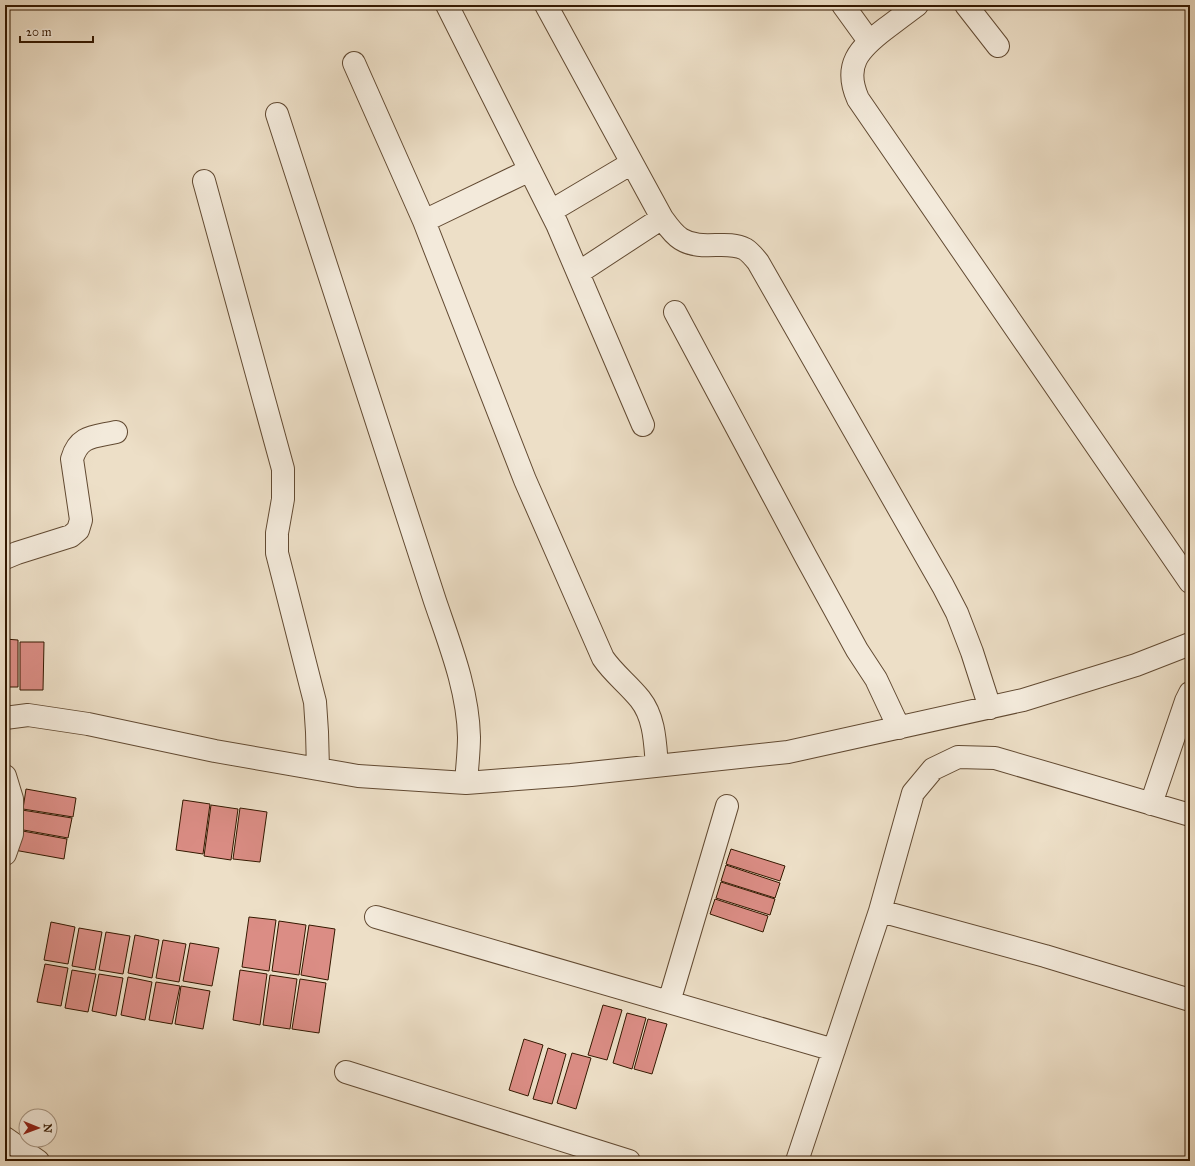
<svg xmlns="http://www.w3.org/2000/svg" width="1195" height="1166" font-family="'IM FELL Great Primer',serif">
	<style>
		.building { fill: #db8d85; stroke: #341800 }
		.lines { fill: none; stroke-linecap: round; stroke-linejoin: round }
		.street-casing { stroke: #624a32; stroke-width: 24 }
		.street { stroke: #f3eadb; stroke-width: 22 }
	</style>
	<rect width="100%" height="100%" fill="#eddfc7"/>
	<filter id="stains"><feTurbulence type="fractalNoise" baseFrequency=".005" numOctaves="4"/><feColorMatrix values="0 0 0 0 .2 0 0 0 0 .09 0 0 0 0 .02 0 0 0 .5 -.17"/></filter>
	<radialGradient id="worn" r=".72"><stop offset=".6" stop-color="#630" stop-opacity="0"/><stop offset="1" stop-color="#630" stop-opacity=".3"/></radialGradient>
	<path class="building" d="M5,639l13,1v47h-13z
		M20,642h24l-1,48h-23z
		M26,789l50,9 -3,19 -50,-8z
		M183,800l27,4 -7,50 -27,-4z
		M211,805l27,4 -7,51 -27,-4z
		M240,808l27,4 -7,50 -27,-3z
		M22,810l50,8 -4,20 -50,-9z
		M17,830l50,9 -3,20 -50,-9z
		M731,849l54,17 -5,15 -54,-17z
		M726,865l54,18 -5,15 -54,-17z
		M721,882l54,17 -5,16 -54,-17z
		M715,899l53,17 -5,16 -53,-18z
		M249,917l27,3 -7,51 -27,-4z
		M279,921l27,4 -7,50 -27,-4z
		M51,922l24,5 -7,37 -24,-4z
		M309,925l26,4 -7,51 -27,-5z
		M79,928l23,4 -7,38 -23,-4z
		M106,932l24,4 -7,38 -24,-4z
		M135,935l24,5 -7,38 -24,-5z
		M163,940l23,4 -7,38 -23,-4z
		M190,943l29,5 -7,38 -29,-5z
		M45,964l23,4 -7,38 -24,-4z
		M72,970l24,4 -8,38 -23,-4z
		M240,970l27,4 -7,51 -27,-5z
		M99,974l24,4 -7,38 -24,-5z
		M270,975l27,4 -7,50 -27,-4z
		M128,977l24,5 -7,38 -24,-5z
		M300,979l26,4 -7,50 -27,-4z
		M156,982l24,4 -8,38 -23,-4z
		M181,986l29,5 -7,38 -28,-5z
		M603,1005l19,5 -15,50 -19,-5z
		M627,1013l19,5 -14,51 -19,-6z
		M648,1019l19,5 -15,50 -18,-5z
		M524,1039l19,6 -15,51 -19,-6z
		M548,1048l18,6 -14,50 -19,-5z
		M572,1053l19,5 -15,51 -19,-6z"/>
	<g class="lines">
		<g class="street-casing">
			<path id="street" d="M447,5l110,219 86,201
				M546,5l116,213c5,7 11,16 19,21 21,13 45,0 64,10 5,3 9,8 13,13l185,324 14,27 15,39 18,56
				M843,5l26,36
				M917,5c-11,8 -21,16 -32,24 -26,20 -42,36 -27,70l332,483
				M966,5l32,41
				M354,63l70,158 101,259 78,178c10,15 25,26 37,41 15,19 15,44 17,67
				M277,114l158,487c15,44 33,89 34,136 0,15 -2,31 -3,46
				M204,181l79,288v30l-6,34v20l38,149 2,30 1,37
				M551,211l81,-48
				M424,221l106,-51
				M578,273l84,-55
				M675,312l131,245 51,93 19,29 23,49
				M5,558l12,-5 54,-17 7,-6 3,-10 -9,-61c7,-24 22,-22 44,-27
				M5,718l23,-3 60,9 127,27 143,25 108,7 105,-8 217,-23 235,-52 113,-35 54,-21
				M5,776l7,23v35l-7,20
				M1151,804l35,-103 4,-8
				M880,911l165,45 145,44
				M376,917l458,133
				M669,1002l58,-196
				M346,1072l283,89
				M5,1138l33,23
				M797,1161l83,-250 33,-118 20,-24 25,-12 37,1 195,57"/>
		</g>
		<use href="#street" class="street"/>
	</g>
	<rect width="1195" height="1166" fill="none" stroke="#eddfc7" stroke-width="20"/>
	<rect x="6" y="6" width="1183" height="1154" fill="none" stroke="#341800" stroke-width="2"/>
	<rect x="10" y="10" width="1175" height="1146" fill="none" stroke="#341800"/>
	<g transform="translate(38 1128) rotate(91)"><circle r="19" fill="#f3eadb" stroke="#a79683"/>
	<path d="M0-3L7 15L0 10L-7 15Z" fill="#8f2418"/>
	<text y="-6" font-size="11" font-weight="bold" text-anchor="middle" fill="#341800">N</text>
	</g>
	<path d="M20 36v6h73v-6" fill="none" stroke="#341800" stroke-width="2"/>
	<text x="26" y="36" font-size="12" fill="#341800" stroke="#f3eadb" stroke-width="3" paint-order="stroke">20 m</text>
	<rect width="100%" height="100%" filter="url(#stains)"/>
	<rect width="100%" height="100%" fill="url(#worn)"/>
</svg>
